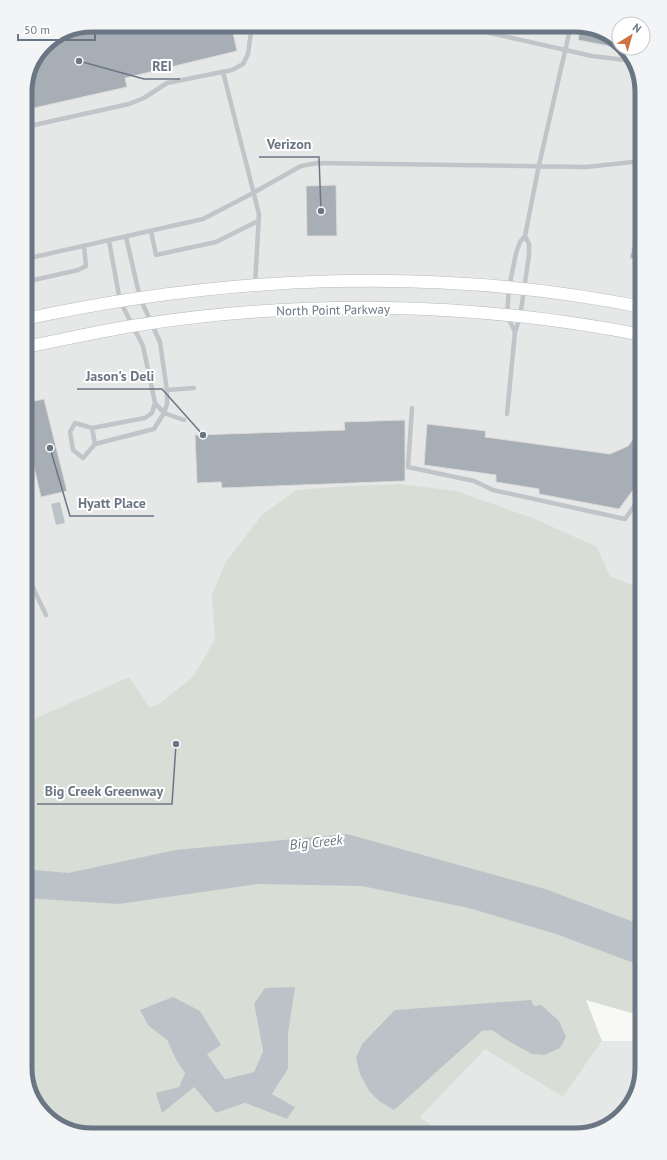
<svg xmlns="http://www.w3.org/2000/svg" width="667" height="1160" font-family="'PT Sans',sans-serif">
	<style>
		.built { fill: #e6e8e7 }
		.green { fill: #d8ddd6; fill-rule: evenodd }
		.water { fill: #bbc3c8 }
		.building { fill: #a8aeb5; stroke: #dadbd9 }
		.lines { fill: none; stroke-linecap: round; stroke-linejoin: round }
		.secondary-casing { stroke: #b6b9be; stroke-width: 13 }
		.lane { stroke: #c1c4c8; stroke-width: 4.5 }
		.secondary { stroke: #fff; stroke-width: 12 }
		.labels { text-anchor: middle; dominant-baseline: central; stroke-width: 4; stroke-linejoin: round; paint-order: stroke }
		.street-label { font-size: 13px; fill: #6b7684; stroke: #fff }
		.water-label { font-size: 14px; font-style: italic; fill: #67767f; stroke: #fff }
		.rim { fill: none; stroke: #6b7684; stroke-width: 5 }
		.leader { fill: none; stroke: #6b7684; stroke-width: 1.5 }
		.callout-dot { fill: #6b7684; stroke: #fff; stroke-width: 1.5 }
		.callout-label { font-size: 14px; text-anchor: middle; font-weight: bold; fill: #6b7684; stroke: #fff; stroke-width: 4; stroke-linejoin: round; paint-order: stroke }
	</style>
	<rect width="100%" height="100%" fill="#f8f9f7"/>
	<path class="built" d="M579,25l33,11 7,12h3l13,15 7,29v497l-32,-13 -13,-29 -572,252v-711l20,-43 22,-15z
		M602,1041h40v27l-11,37 -27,23 -29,7h-131l-25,-18 66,-69 78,49z"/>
	<path class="green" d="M400,484l56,7 79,28 62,28 13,29 32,13v427l-56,-16 16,41 -39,56 -78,-48 -65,68 24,18h-356l-33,-11 -23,-27 -7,-29v-345l104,-46 21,31 9,-4 34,-27 22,-38 -3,-45 14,-32 36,-47 34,-25 52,-4zM294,987l-6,47v35l-16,25 22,13 -7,12 -42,-16 -29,10 -22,-26h-15l6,-14 -9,-13 -9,-20 40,14 18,25 29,-7 9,-21 -9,-47z"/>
	<path class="water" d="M60,502l5,21 -9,2 -5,-21z
		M347,834l198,55 97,36v41l-86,-32 -87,-26 -107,-22 -104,-2 -139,20 -94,-6v-29l43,4 108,-23z
		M295,987l-7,47v35l-16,25 23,13 -8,12 -42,-16 -29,10 -22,-26 -32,26 -6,-20 23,-6 6,-14 -9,-13 -9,-20 -19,-15 -8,-15 33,-13 27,14 21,34 -14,9 18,25 29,-7 9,-21 -9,-47 11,-16z
		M531,1000l3,6 7,-1 18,16 7,16 -6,11 -16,7 -12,-1 -27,-15 -13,-9 -10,1 -88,79 -15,-9 -10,-10 -9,-17 -4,-16 6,-14 33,-34z"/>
	<path class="building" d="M563,25l-2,10 -27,-6 1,-3z
		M581,26l31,10 7,8v4l-41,-8z
		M232,28l5,23 -112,27 2,9 -102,23v-22l20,-43 22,-15z
		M336,185l1,51h-30l-1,-50z
		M638,220h4v41l-12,-3z
		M44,399l23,92 -26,6 -16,-68v-26z
		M405,420v61l-183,7 -1,-6 -24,1 -2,-48 150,-5 -1,-8z
		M427,424l59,7 -1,6 125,17 18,-8 14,-19v51l-23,31 -80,-15v-5l-43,-7v-7l-72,-10z"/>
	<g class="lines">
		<g class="secondary-casing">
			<path id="secondary" d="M25,319c202,-44 413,-53 617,-12
				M25,347c36,-7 71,-15 107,-21 168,-27 343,-24 510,9"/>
		</g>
		<path class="lane" d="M459,26l133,30 42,5
			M223,72l36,142 -4,71
			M25,127l104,-23 15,-6 23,-15 65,-13 11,-6 5,-10 3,-22 2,-4
			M151,231l5,24 60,-13 42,-21
			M126,237l14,61 20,44 7,49v13l-3,9 -10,16 -59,15 -3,-16 53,-10 7,-5 3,-10
			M109,241l11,60 23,45 12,57 9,10 20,7
			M25,259l178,-40 50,-26 48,-27 16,-3 269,4 56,-6
			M25,282l53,-12 8,-4 -2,-20
			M515,332l-8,-17 2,-27 7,-35 4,-11 5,-6 14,-71 32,-140
			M167,390l27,-2
			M412,408l-4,59 66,14 19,9 132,29 17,-24
			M507,414l8,-82 5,-15 9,-62v-11l-4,-8
			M92,428l-17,-5 -5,9 3,18 10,8 12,-14
			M25,571l21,44"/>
		<use href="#secondary" class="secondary"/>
	</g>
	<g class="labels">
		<g class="street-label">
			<text transform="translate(333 310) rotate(-1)">North Point Parkway</text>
		</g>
		<g class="water-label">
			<text transform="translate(316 842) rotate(-6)">Big Creek</text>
		</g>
	</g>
	<path d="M0 0H667V1160H0ZM92 32H575A60 60 0 0 1 635 92V1068A60 60 0 0 1 575 1128H92A60 60 0 0 1 32 1068V92A60 60 0 0 1 92 32Z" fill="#f3f4f5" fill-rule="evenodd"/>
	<path class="rim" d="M92 32H575A60 60 0 0 1 635 92V1068A60 60 0 0 1 575 1128H92A60 60 0 0 1 32 1068V92A60 60 0 0 1 92 32Z"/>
	<path class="leader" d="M79 61L144 79H180M321 211L319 157H259M203 435L162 389H77M50 448L70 516H154M176 744L172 804H37"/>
	<g class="callout-dot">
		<circle cx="79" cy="61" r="4"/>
		<circle cx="321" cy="211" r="4"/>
		<circle cx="203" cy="435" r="4"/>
		<circle cx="50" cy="448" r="4"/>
		<circle cx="176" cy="744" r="4"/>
	</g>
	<g class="callout-label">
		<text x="162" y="71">REI</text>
		<text x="289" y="149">Verizon</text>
		<text x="120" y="381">Jason's Deli</text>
		<text x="112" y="508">Hyatt Place</text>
		<text x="104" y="796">Big Creek Greenway</text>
	</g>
	<g transform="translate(631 36) rotate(37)"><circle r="19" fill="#ffffff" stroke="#c4c8ce"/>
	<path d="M0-3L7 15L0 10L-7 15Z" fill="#cf7141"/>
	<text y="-6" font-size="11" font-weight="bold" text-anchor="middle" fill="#6b7684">N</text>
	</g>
	<path d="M18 34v6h77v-6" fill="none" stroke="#6b7684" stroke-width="2"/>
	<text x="24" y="34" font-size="12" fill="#6b7684" stroke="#ffffff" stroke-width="3" paint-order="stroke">50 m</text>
</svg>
